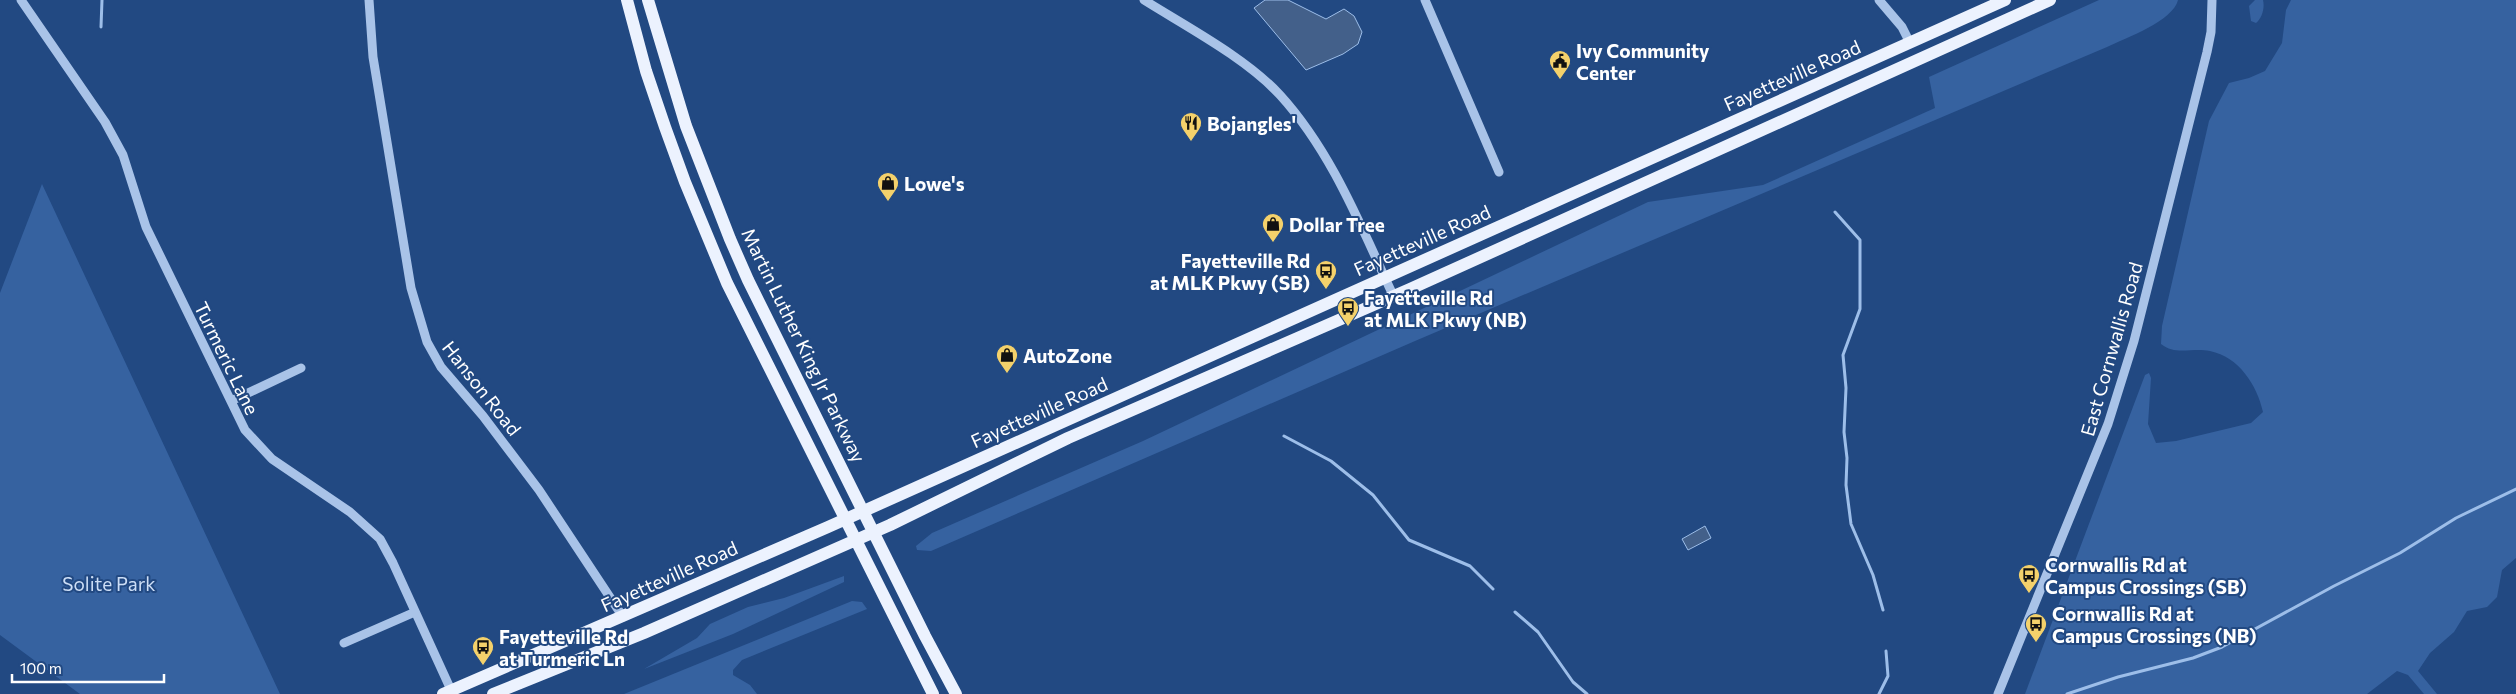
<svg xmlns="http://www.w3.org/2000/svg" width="2516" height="694" font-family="Commissioner,sans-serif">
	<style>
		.green { fill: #3662a0 }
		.water { fill: #43608a; stroke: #9dbee9 }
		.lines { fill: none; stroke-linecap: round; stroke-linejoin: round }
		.stream { stroke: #9dbee9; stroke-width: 3 }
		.minor { stroke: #a9c3e8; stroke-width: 9 }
		.major { stroke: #ecf2fe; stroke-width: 12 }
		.labels { text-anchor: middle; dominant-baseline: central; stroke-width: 4; stroke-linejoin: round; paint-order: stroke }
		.poi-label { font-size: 19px; font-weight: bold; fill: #fff; stroke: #224982; text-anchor: start }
		.street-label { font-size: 19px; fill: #fff; stroke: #224982 }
		.park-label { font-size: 19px; fill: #cddef6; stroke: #224982 }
	</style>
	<rect width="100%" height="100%" fill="#224982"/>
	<path class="green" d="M2099,0h79c-5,21 -52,38 -71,47l-692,294 -484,210 -14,-1 -1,-4 16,-13 211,-92 505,-239 115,-17 172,-77 -6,-31z
		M2255,0h8c2,8 -1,18 -7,23l-5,-2 -2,-15z
		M2291,0h225v558l-14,12 -5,27 -10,10 -20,4 -13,21 -24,21 -12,18 19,23h-13l-16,-19 -11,-4 -30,23h-342l120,-319 4,-2 2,5 -3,46 8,19 20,-2 75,-18 12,-11c-6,-27 -24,-55 -53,-61 -18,-4 -34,5 -49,-7l1,-18 47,-205 20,-38 20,-5 16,-7 17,-28 4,-33z
		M42,184l238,510h-200l-80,-59v-342z
		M844,576v6l-111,52 -89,35 53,-31 13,-14 38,-17 36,-9z
		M852,601l10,1 5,7 -125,51 -9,10v5l17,10 7,9h-133z"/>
	<path class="water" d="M1265,0h23l38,19 18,-10 10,7 8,16 -4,12 -15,10 -37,16 -52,-62z
		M1705,526l6,12 -23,12 -6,-11z"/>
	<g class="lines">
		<path class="stream" d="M101,27l1,-27
			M1835,212l25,28v69l-17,46 3,33 -2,44 3,26 -1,27 5,39 22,51 10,35
			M1284,436l47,25 42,34 36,45 61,26 23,23
			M1515,612l23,20 35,50 14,12
			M1879,694l9,-18 -2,-25
			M2067,694l51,-17 75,-19 29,-11 112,-61 66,-33 56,-35 60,-29"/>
		<path class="minor" d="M21,0l84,122 18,33 23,72 99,203 27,29 78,53 30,27 13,24 58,127
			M369,0l4,57 38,231 16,54 14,25 42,49 56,74 84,127
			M1144,0c43,27 102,58 136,95 52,57 81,132 113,200
			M1425,0l74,172
			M1879,0l23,27 8,16
			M231,401l70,-33
			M344,643l71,-31
			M1998,694l110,-270 26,-83 73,-289 4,-20 1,-32"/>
		<path class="major" d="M627,0l19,71 19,56 20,55 42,101 206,411
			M648,0l38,126 44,113 18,41 177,356 31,58
			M443,694l385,-167 1177,-527
			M493,694l151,-61 246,-108 178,-87 342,-149 640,-289"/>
	</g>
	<defs>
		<g id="civic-pin" transform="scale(1.125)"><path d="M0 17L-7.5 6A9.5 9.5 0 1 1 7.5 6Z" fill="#f4d16b" stroke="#224982"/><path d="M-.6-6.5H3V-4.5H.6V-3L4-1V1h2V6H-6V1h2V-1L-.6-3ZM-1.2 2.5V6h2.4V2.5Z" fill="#111"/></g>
		<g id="restaurant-pin" transform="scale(1.125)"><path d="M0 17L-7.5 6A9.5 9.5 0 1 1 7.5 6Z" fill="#f4d16b" stroke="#224982"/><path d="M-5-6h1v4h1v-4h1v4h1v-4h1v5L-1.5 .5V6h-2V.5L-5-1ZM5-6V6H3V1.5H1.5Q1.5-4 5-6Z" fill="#111"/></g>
		<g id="shop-pin" transform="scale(1.125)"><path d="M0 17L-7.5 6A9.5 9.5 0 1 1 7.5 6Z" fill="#f4d16b" stroke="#224982"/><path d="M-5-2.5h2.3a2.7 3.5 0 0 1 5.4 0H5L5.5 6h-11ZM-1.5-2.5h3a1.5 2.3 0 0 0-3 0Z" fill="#111"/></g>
		<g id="bus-pin" transform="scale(1.125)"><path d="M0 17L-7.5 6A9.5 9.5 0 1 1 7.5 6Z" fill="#f4d16b" stroke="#224982"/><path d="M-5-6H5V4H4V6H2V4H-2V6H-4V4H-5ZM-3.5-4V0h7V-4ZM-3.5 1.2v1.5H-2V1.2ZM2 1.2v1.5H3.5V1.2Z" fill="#111"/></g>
	</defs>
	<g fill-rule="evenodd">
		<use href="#civic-pin" x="1560" y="61"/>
		<use href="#restaurant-pin" x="1191" y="123"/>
		<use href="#shop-pin" x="888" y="183"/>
		<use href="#shop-pin" x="1273" y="224"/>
		<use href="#bus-pin" x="1326" y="271"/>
		<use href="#bus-pin" x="1348" y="308"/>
		<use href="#shop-pin" x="1007" y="355"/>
		<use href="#bus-pin" x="2029" y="575"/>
		<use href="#bus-pin" x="2036" y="624"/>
		<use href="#bus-pin" x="483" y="647"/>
	</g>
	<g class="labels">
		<g class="poi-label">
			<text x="1576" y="50">Ivy Community<tspan x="1576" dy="22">Center</tspan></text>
			<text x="1207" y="123">Bojangles'</text>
			<text x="904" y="183">Lowe's</text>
			<text x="1289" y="224">Dollar Tree</text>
			<text x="1310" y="260" text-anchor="end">Fayetteville Rd<tspan x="1310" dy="22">at MLK Pkwy (SB)</tspan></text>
			<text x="1364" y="297">Fayetteville Rd<tspan x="1364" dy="22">at MLK Pkwy (NB)</tspan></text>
			<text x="1023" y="355">AutoZone</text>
			<text x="2045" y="564">Cornwallis Rd at<tspan x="2045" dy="22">Campus Crossings (SB)</tspan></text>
			<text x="2052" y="613">Cornwallis Rd at<tspan x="2052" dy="22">Campus Crossings (NB)</tspan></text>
			<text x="499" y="636">Fayetteville Rd<tspan x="499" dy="22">at Turmeric Ln</tspan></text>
		</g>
		<g class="street-label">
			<text transform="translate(1792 75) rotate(-24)">Fayetteville Road</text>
			<text transform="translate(1422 240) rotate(-24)">Fayetteville Road</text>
			<text transform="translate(804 345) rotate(64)">Martin Luther King Jr Parkway</text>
			<text transform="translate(2111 349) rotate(-74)">East Cornwallis Road</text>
			<text transform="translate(227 358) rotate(64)">Turmeric Lane</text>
			<text transform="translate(482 388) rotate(52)">Hanson Road</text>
			<text transform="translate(1039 412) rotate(-24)">Fayetteville Road</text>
			<text transform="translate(669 576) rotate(-24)">Fayetteville Road</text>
		</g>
		<g class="park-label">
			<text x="109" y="583">Solite Park</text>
		</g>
	</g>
	<path d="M12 674v8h152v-8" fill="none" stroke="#ffffff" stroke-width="2.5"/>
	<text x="20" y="674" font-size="15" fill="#ffffff" stroke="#224982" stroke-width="4" paint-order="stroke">100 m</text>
</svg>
